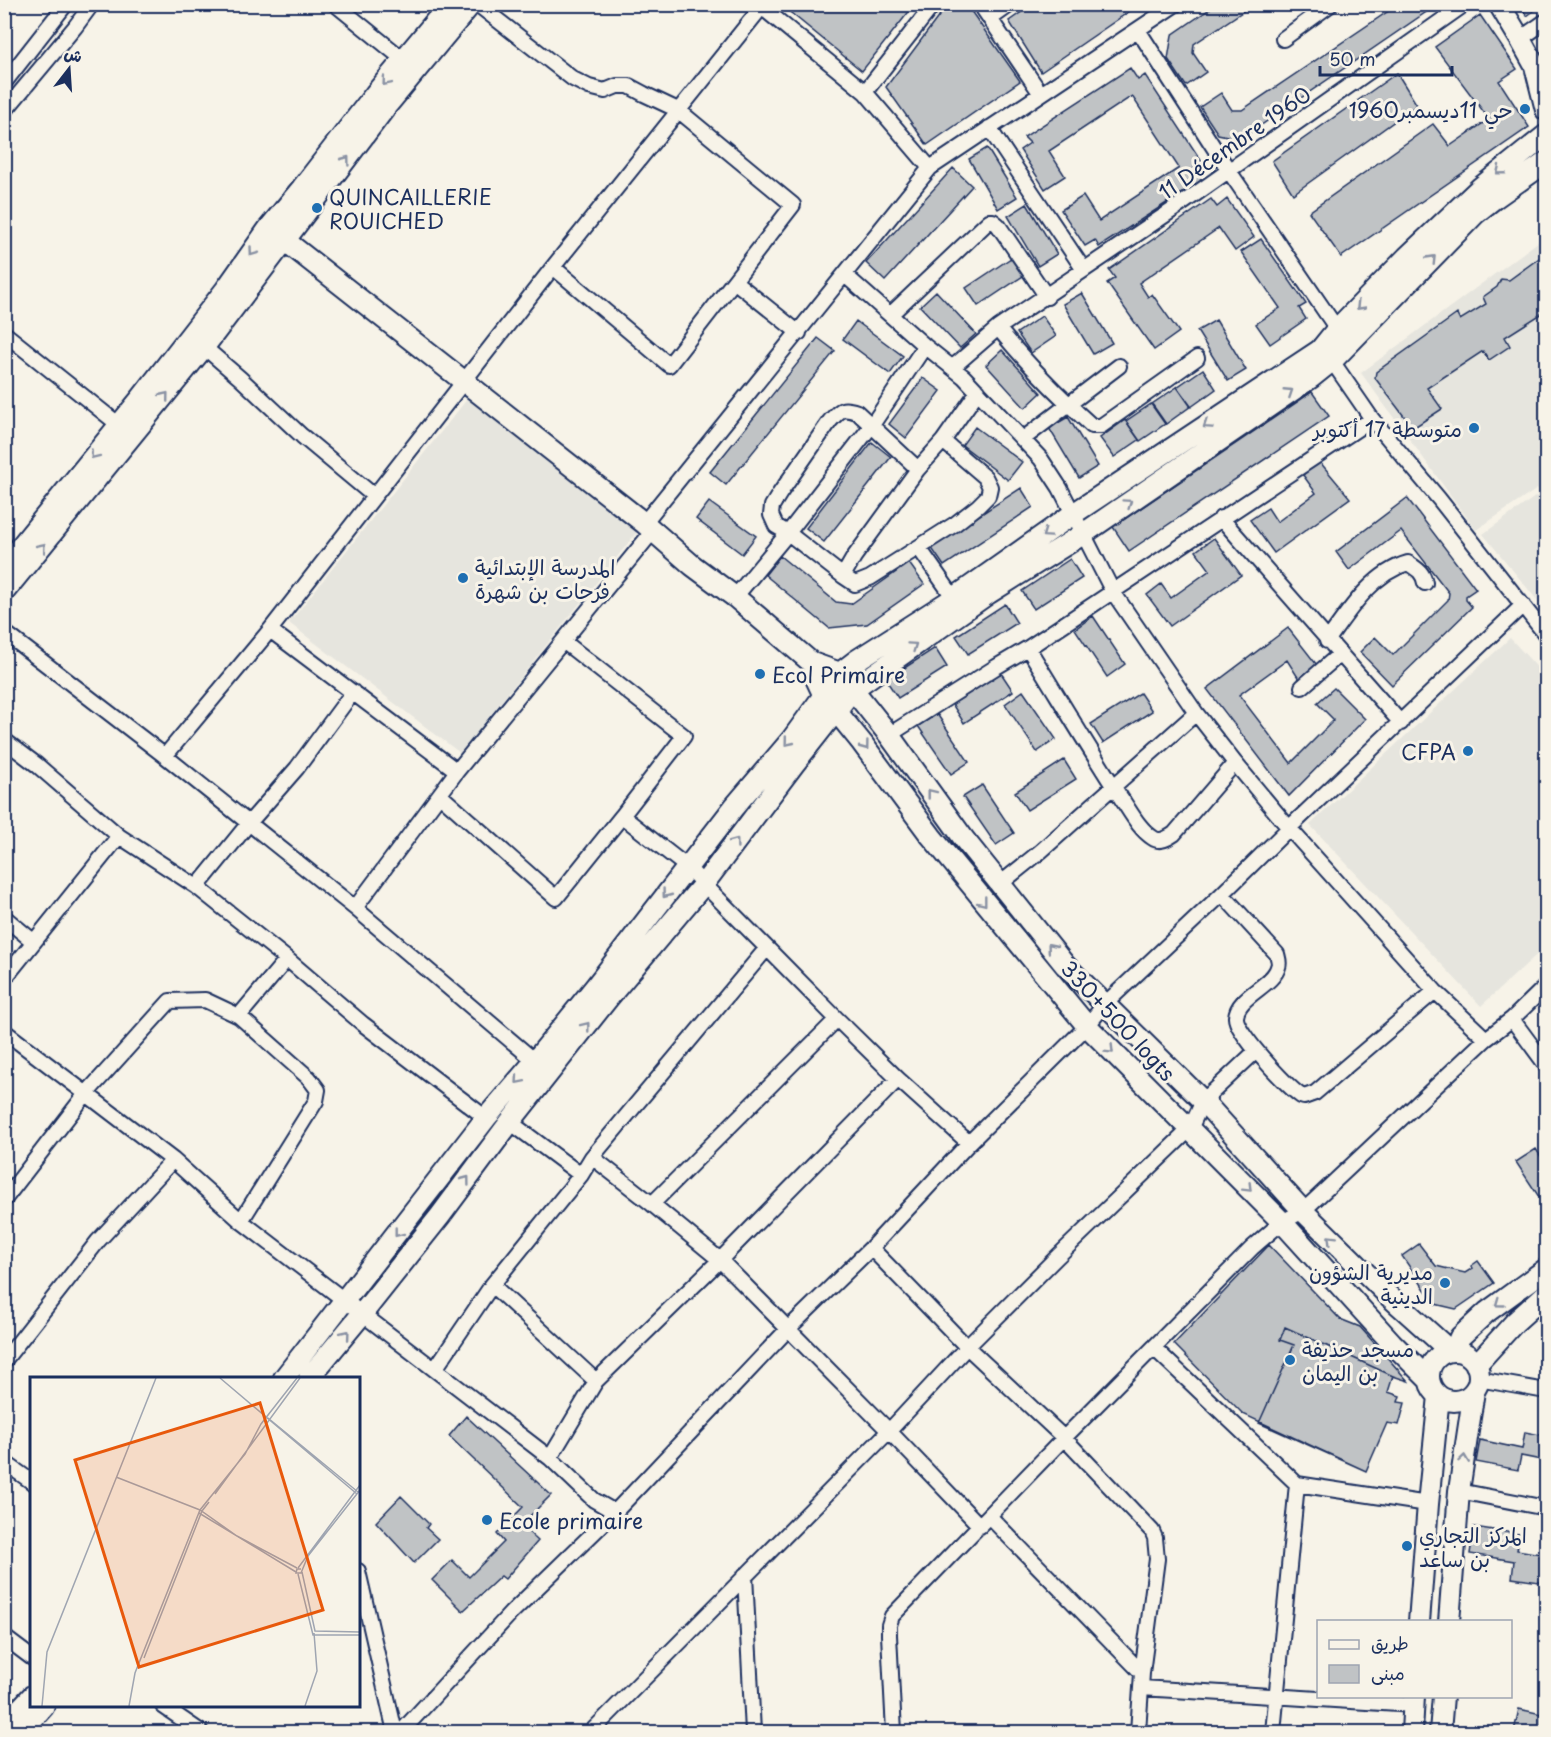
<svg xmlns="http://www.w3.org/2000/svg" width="1551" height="1737" font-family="'Playpen Sans','Playpen Sans Arabic',sans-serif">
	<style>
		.built { fill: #e6e5de }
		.building { fill: #c0c3c5; stroke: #1b2f5e; stroke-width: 1.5 }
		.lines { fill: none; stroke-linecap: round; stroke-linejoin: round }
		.street-casing { stroke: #1b2f5e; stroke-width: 18 }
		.secondary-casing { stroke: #1b2f5e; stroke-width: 24 }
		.street { stroke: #f7f3e8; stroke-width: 14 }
		.secondary { stroke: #f7f3e8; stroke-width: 20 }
		.oneway { stroke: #8991a3 }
		.poi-dot { fill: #1f6fb2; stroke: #f7f3e8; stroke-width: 2 }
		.labels { text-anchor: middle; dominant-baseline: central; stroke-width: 6; stroke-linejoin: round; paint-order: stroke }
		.poi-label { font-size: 21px; fill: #1b2f5e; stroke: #f7f3e8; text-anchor: start }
		.street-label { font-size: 21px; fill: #1b2f5e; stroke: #f7f3e8 }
		.inset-road { fill: none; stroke: #9fa5b1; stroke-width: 1.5 }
		.view { fill: #e8590c; fill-opacity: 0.15; stroke: #e8590c; stroke-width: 3 }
		.inset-edge { fill: none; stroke: #1b2f5e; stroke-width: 3 }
	</style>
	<rect width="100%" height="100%" fill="#f7f3e8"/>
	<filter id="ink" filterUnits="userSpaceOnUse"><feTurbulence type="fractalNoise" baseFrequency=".0167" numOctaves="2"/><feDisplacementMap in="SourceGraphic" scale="12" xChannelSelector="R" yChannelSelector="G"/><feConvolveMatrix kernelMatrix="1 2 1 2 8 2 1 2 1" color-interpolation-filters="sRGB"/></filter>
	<g filter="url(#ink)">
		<path class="built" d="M1546,236v247l-70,47 -115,-157z
			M468,398l169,134 -177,221 -171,-130z
			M1546,489v122l-63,-77z
			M1510,638l36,39v269l-65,60 -171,-181z"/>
		<path class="building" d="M780,4h135l-53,67z
			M948,4h18l54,77 -93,64 -41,-58z
			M1033,4h107l-99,68 -32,-51z
			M1217,4h37l-60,40 -1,9 13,19 -20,14 -18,-27 4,-24z
			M1399,4h39l-197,135 -23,-5 -18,-27 21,-14 11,17h10z
			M1519,4h24l-16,12z
			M1480,15l37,54 -18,12 30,46 -188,130 -32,-45 124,-88 17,22 39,-27 -54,-72z
			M1130,68l8,12 7,-5 57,87 -8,6 8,12 -103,67 -4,-7 -10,6 -24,-36 22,-14 16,25 80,-53 -47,-72 -83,55 16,25 -20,13 -25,-39 10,-7 -6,-6z
			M1397,73l20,32 -124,89 -21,-33z
			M987,148l30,49 -19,12 -29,-50z
			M953,168l19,18 -87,95 -19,-18z
			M1211,199l6,8 10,-8 27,38 -19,14 -16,-23 -80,55 9,14 4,-3 27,38 -25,18 -47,-67 8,-5 -6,-8z
			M1027,204l30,50 -19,12 -30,-50z
			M1261,239l45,65 -7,4 7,11 -36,25 -14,-20 24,-16 -39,-56z
			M1014,256l12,18 -48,32 -12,-18z
			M1542,256l4,6v49l-41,26 5,9 -21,14 -6,-9 -56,37 15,21 -29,19 -38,-50 1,-6 81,-58 3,6 26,-16 -3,-7 14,-10 4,-8 8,1z
			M936,291l40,43 -16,14 -40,-42z
			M1082,293l30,50 -19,11 -30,-50z
			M1042,316l14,20 -25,17 -14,-20z
			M1216,320l30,50 -18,11 -31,-50z
			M856,321l47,35 -13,18 -47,-35z
			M818,338l17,13 -109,134 -16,-13z
			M1002,350l39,43 -16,15 -39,-43z
			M1203,369l13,20 -25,18 -14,-20z
			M923,378l18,13 -35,47 -17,-14z
			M1177,387l14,19 -25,18 -14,-20z
			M1312,392l17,24 -200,135 -16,-24z
			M1151,404l14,20 -25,17 -14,-20z
			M1068,417l30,49 -19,12 -30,-50z
			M1125,420l14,20 -25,17 -14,-19z
			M975,427l47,35 -14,18 -46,-35z
			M872,442l19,15 -67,85 -18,-14z
			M1319,461l31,37 -76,55 -24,-33 18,-12 9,14 39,-29 -13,-18z
			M1021,488l12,19 -89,59 -13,-19z
			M1407,498l69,91 -10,7v4l6,7 -80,78 -32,-33 15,-15 18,18 55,-55 1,-7 -48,-62 -52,39 -13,-18z
			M709,502l47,34 -14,18 -46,-35z
			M1214,538l27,37 -71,51 -23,-31 14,-11 10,14 39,-28 -14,-19z
			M780,556l56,46 15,2 58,-41 15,21 -57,40 -38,4 -64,-53z
			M1070,559l12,19 -48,31 -12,-18z
			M1005,604l12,19 -49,31 -12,-18z
			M1093,616l32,48 -18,13 -32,-48z
			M1288,628l29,37 -18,14 -12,-19 -48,35 52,68 43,-43 -17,-17 17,-15 31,31 -76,77 -82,-107z
			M935,648l12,19 -49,31 -12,-18z
			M1001,673l12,18 -49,32 -12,-19z
			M1023,691l33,48 -19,13 -32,-48z
			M1140,693l12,18 -49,32 -12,-19z
			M937,714l32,48 -18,12 -33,-48z
			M1064,760l12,19 -49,31 -12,-18z
			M982,785l32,48 -18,12 -33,-48z
			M1536,1149l9,14 1,-1v39l-3,2 -27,-41z
			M1419,1244l17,22 29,7 8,-5 -2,-2 7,-5 16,22 -38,26 -21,-5 -33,-48z
			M1269,1245l71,74 20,8 48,54 -15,-5 -5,16 12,4 -2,6 7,1 -6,22 -12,-2 -21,48 -123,-57 -69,-70z
			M1285,1327l108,49 -5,16 12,4 -2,6 7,1 -6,22 -12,-2 -21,48 -107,-48 35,-78 -14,-5z
			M466,1416l85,79 -30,30 17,16 -33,38 -4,-3 -38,35 -31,-31 20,-20 17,17 35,-35 -7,-8 26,-27 -74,-71z
			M1525,1432l21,4v25l-25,-5 -3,14 -42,-8 4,-22 42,9z
			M401,1496l28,28 -3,4 12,11 -24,24 -38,-41z
			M1474,1527l46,7 -3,16 29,5v28l-34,-5 2,-17 -44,-7z
			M1519,1709l27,6v17l-32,-1z"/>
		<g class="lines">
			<g class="street-casing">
				<path id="street" d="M335,4l69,56
					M477,4l96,75 16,8 16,4 12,-5h12l15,8 34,16 115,95 -124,160 -116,-98
					M758,4l107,88 65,76
					M980,4l61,90
					M990,19l21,-15
					M1138,30l91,141 108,158
					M1283,39l48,-35
					M1520,39l26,-18
					M4,83l62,-79
					M865,92l69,-88
					M4,112l71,-85 17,-23
					M989,128l95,142
					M845,275l80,71 39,31 77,82 19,29 53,104 83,121 39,50 54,65 146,163 51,48
					M734,281l65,52
					M890,315l99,-94h4l5,4 49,72
					M998,328l182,-123 285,-201
					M4,333l114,91
					M204,347l37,32 61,57 72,60
					M1326,355l6,6 40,58 67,80 107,136
					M953,367l45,-39c28,35 61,68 94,98h9l96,-68
					M1023,439l96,-73
					M918,469l-61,-57c-15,-5 -16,-3 -27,9l-50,72 -8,13 -1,9 5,11 12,7 55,43 11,-19 64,-88 25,-28 35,-50
					M1221,518l180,205
					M644,523l286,-355 246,-164
					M919,548l35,50
					M843,576l12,8 15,-6 85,-54 23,-18 10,-10 2,-9 -5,-10 -42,-36
					M735,597l53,-64 84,-108 53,-79
					M270,630l187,141
					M4,632l161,124 190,152 180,153
					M563,641l121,95 -62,80
					M1327,641c21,-29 45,-68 81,-78 9,6 15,9 17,20
					M1028,648c31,50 61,101 93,150 9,13 18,31 32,40 7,5 15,0 21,-4l61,-71
					M1302,687l38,-33
					M889,735l107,-68 32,-19 344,-229
					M4,740l33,25 82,71 78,51 90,72 76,65 123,94
					M165,756l105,-126 283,-363 211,-263
					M440,795l116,103 66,-82 65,51 150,152 61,60 71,64
					M1000,884l41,-33 155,-138
					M197,887l52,-64 48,-55 56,-76
					M1222,894l55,60c1,4 3,9 1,13 -5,19 -41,29 -42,50 -1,15 51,69 65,79l3,1 11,-4 120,-102
					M355,908l102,-137 196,-240
					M4,917l30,25
					M4,979l115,-143
					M239,1016l70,62 9,12 -2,11 -75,120
					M1512,1019l34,46
					M4,1031l169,129 68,61 309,237 44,42 21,12
					M510,1122l71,53
					M592,1157l60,47 68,56 169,171 91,95
					M4,1200l81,-105 85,-94 35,-1 34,16 48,-57
					M652,1204l185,-185
					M871,1248l96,99 97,91 88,93 3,7 2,21 -15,114 -4,59
					M492,1285l104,96
					M1154,1348l143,136
					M4,1361l94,-120 75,-81
					M435,1369l57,-84 89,-110 11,-18 175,-209
					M1478,1379l68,12
					M550,1458l46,-77 124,-121 178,-181
					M4,1462l28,20
					M1459,1491l87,17
					M989,1516l153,157
					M358,1571l37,161
					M745,1575l8,157
					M4,1637l28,21
					M1141,1688l273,17
					M163,1706l38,26
					M401,1732l110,-119 104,-101 174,-184 82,-80 98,-105 118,-117 18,-22 117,-110 67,-66 234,-223
					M591,1732l298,-301 78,-84 90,-90 133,-128 13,-28 53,-50
					M894,1732l-5,-97v-10l3,-9 172,-178 188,-190 30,-26 21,-11 183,-172 26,-20 34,-33
					M1273,1732l24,-248 131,20"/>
			</g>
			<g class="secondary-casing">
				<path id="secondary" d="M1499,4l21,35 15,27 11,44
					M269,228l375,295 48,42 43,32 77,66 28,10 49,62 75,104 101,126 138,136 100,110 86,85 61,55
					M4,567l138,-170 84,-108 43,-61 33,-40 73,-94 75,-90
					M4,592l200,-245 184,-243 83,-100
					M812,663l5,18 7,15 38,47 69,93 156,190 195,196 110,121 37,37
					M1454,1351l6,-14 27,-25 59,-43
					M1429 1376a25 25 0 1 1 50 0a25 25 0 1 1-50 0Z
					M1476,1365l39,-43 31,-28
					M284,1378l202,-260 49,-57 60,-74 139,-180 58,-68 48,-66 17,-13 97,-62 119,-84 247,-164 17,-21 70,-72 74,-70 65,-52
					M309,1378l53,-64 78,-98 70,-94 99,-125 94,-112 91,-121 59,-75 136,-96 94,-59 229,-157 20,-16 144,-148 19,-15 51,-36
					M1419,1622l9,-118 11,-108
					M1449,1622l10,-131 15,-100
					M4,1726l28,-30
					M21,1732l23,-26
					M1412,1732l2,-36
					M1440,1732l3,-36"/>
			</g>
			<use href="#street" class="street"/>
			<use href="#secondary" class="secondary"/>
		</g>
		<defs><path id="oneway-chevron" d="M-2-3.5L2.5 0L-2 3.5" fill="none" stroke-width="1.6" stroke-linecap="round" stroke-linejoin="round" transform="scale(1.5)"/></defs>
		<g class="oneway">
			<use href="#oneway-chevron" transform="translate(386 82) rotate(130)"/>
			<use href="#oneway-chevron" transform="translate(346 160) rotate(-53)"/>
			<use href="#oneway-chevron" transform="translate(1500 171) rotate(141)"/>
			<use href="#oneway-chevron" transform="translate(253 252) rotate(126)"/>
			<use href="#oneway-chevron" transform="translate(1432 259) rotate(-46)"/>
			<use href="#oneway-chevron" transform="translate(1360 306) rotate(134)"/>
			<use href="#oneway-chevron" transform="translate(1289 392) rotate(-33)"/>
			<use href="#oneway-chevron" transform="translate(165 396) rotate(-51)"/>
			<use href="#oneway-chevron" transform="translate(1207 425) rotate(146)"/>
			<use href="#oneway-chevron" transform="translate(94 455) rotate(128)"/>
			<use href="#oneway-chevron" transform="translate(1128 503) rotate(-35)"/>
			<use href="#oneway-chevron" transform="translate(1046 534) rotate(145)"/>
			<use href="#oneway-chevron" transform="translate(42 547) rotate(-51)"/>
			<use href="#oneway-chevron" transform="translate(913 646) rotate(-35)"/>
			<use href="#oneway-chevron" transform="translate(788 742) rotate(129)"/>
			<use href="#oneway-chevron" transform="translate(865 746) rotate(53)"/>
			<use href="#oneway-chevron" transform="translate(931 793) rotate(-128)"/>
			<use href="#oneway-chevron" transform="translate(735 842) rotate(-53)"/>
			<use href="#oneway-chevron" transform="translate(666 894) rotate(127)"/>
			<use href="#oneway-chevron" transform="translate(983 902) rotate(52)"/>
			<use href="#oneway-chevron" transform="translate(1051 947) rotate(-129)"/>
			<use href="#oneway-chevron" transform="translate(586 1026) rotate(-52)"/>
			<use href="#oneway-chevron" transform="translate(1110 1050) rotate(45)"/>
			<use href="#oneway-chevron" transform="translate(519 1080) rotate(131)"/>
			<use href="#oneway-chevron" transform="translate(466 1180) rotate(-53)"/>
			<use href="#oneway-chevron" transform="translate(1248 1188) rotate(45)"/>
			<use href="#oneway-chevron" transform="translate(398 1233) rotate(128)"/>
			<use href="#oneway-chevron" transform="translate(1331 1239) rotate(-135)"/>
			<use href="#oneway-chevron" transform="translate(1499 1303) rotate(144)"/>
			<use href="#oneway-chevron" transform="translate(346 1334) rotate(-50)"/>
			<use href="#oneway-chevron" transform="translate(1464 1459) rotate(-82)"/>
		</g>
	</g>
	<g class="poi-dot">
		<circle cx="1525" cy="109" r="6"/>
		<circle cx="317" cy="208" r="6"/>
		<circle cx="1474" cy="428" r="6"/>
		<circle cx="463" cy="578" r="6"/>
		<circle cx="760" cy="674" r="6"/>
		<circle cx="1468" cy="751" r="6"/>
		<circle cx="1445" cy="1283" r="6"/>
		<circle cx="1290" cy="1360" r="6"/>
		<circle cx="487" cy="1520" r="6"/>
		<circle cx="1407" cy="1546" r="6"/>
	</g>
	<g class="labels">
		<g class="poi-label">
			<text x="1513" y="109" text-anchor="end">حي 11ديسمبر1960</text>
			<text x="329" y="196">QUINCAILLERIE<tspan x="329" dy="24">ROUICHED</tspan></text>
			<text x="1462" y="428" text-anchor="end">متوسطة 17 أكتوبر</text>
			<text x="475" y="566">المدرسة الإبتدائية<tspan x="475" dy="24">فرحات بن شهرة</tspan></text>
			<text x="772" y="674">Ecol Primaire</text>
			<text x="1456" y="751" text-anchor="end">CFPA</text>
			<text x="1433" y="1271" text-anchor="end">مديرية الشؤون<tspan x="1433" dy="24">الدينية</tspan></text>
			<text x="1302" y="1348">مسجد حذيفة<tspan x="1302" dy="24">بن اليمان</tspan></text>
			<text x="499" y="1520">Ecole primaire</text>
			<text x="1419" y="1534">المركز التجاري<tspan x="1419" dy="24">بن ساعد</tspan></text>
		</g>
		<g class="street-label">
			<text transform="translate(1234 142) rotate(-35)">11 Décembre 1960</text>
			<text transform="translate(1119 1020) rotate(47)">330+500 logts</text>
		</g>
	</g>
	<g transform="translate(30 1377)">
		<rect width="330" height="330" fill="#f7f3e8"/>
		<path class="inset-road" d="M190,1l137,116M238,41l90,74M86,100l84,33 37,26 60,32M185,117l85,-116M169,136l97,59M268,191l62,-83M271,192h-4l-1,4h5l7,-17 52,-66M272,195l13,59 45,1M268,197l15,61h47M114,281l58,-147 7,-9M12,329l5,-54 109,-274M99,329l6,-33 65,-163 45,-56 16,-30 36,-46M275,329l12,-35 -3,-38"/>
		<path class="view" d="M230,26l63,207 -184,57 -64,-207z"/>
		<rect width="330" height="330" class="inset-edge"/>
	</g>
	<rect width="1551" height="1737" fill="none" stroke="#f7f3e8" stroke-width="24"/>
	<rect x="12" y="12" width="1527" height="1713" fill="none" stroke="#1b2f5e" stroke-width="2" filter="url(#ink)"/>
	<rect x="1317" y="1620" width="195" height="78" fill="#f7f3e8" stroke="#9fa5b1" stroke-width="1.5"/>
	<rect x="1329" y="1640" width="30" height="9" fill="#f7f3e8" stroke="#9fa5b1" stroke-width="1.5"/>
	<text x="1371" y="1650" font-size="18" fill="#1b2f5e">طريق</text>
	<rect x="1329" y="1665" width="30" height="18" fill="#c0c3c5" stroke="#9fa5b1" stroke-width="1.5"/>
	<text x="1371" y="1680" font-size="18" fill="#1b2f5e">مبنى</text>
	<g transform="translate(69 69) rotate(17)" stroke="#f7f3e8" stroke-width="4.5" paint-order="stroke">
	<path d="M0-4.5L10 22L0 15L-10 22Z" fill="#1b2f5e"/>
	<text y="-9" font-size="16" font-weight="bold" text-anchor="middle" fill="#1b2f5e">ش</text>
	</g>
	<path d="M1320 66v9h132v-9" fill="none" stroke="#1b2f5e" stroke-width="3"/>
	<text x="1329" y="66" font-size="18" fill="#1b2f5e" stroke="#f7f3e8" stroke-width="4.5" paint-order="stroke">50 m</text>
</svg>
